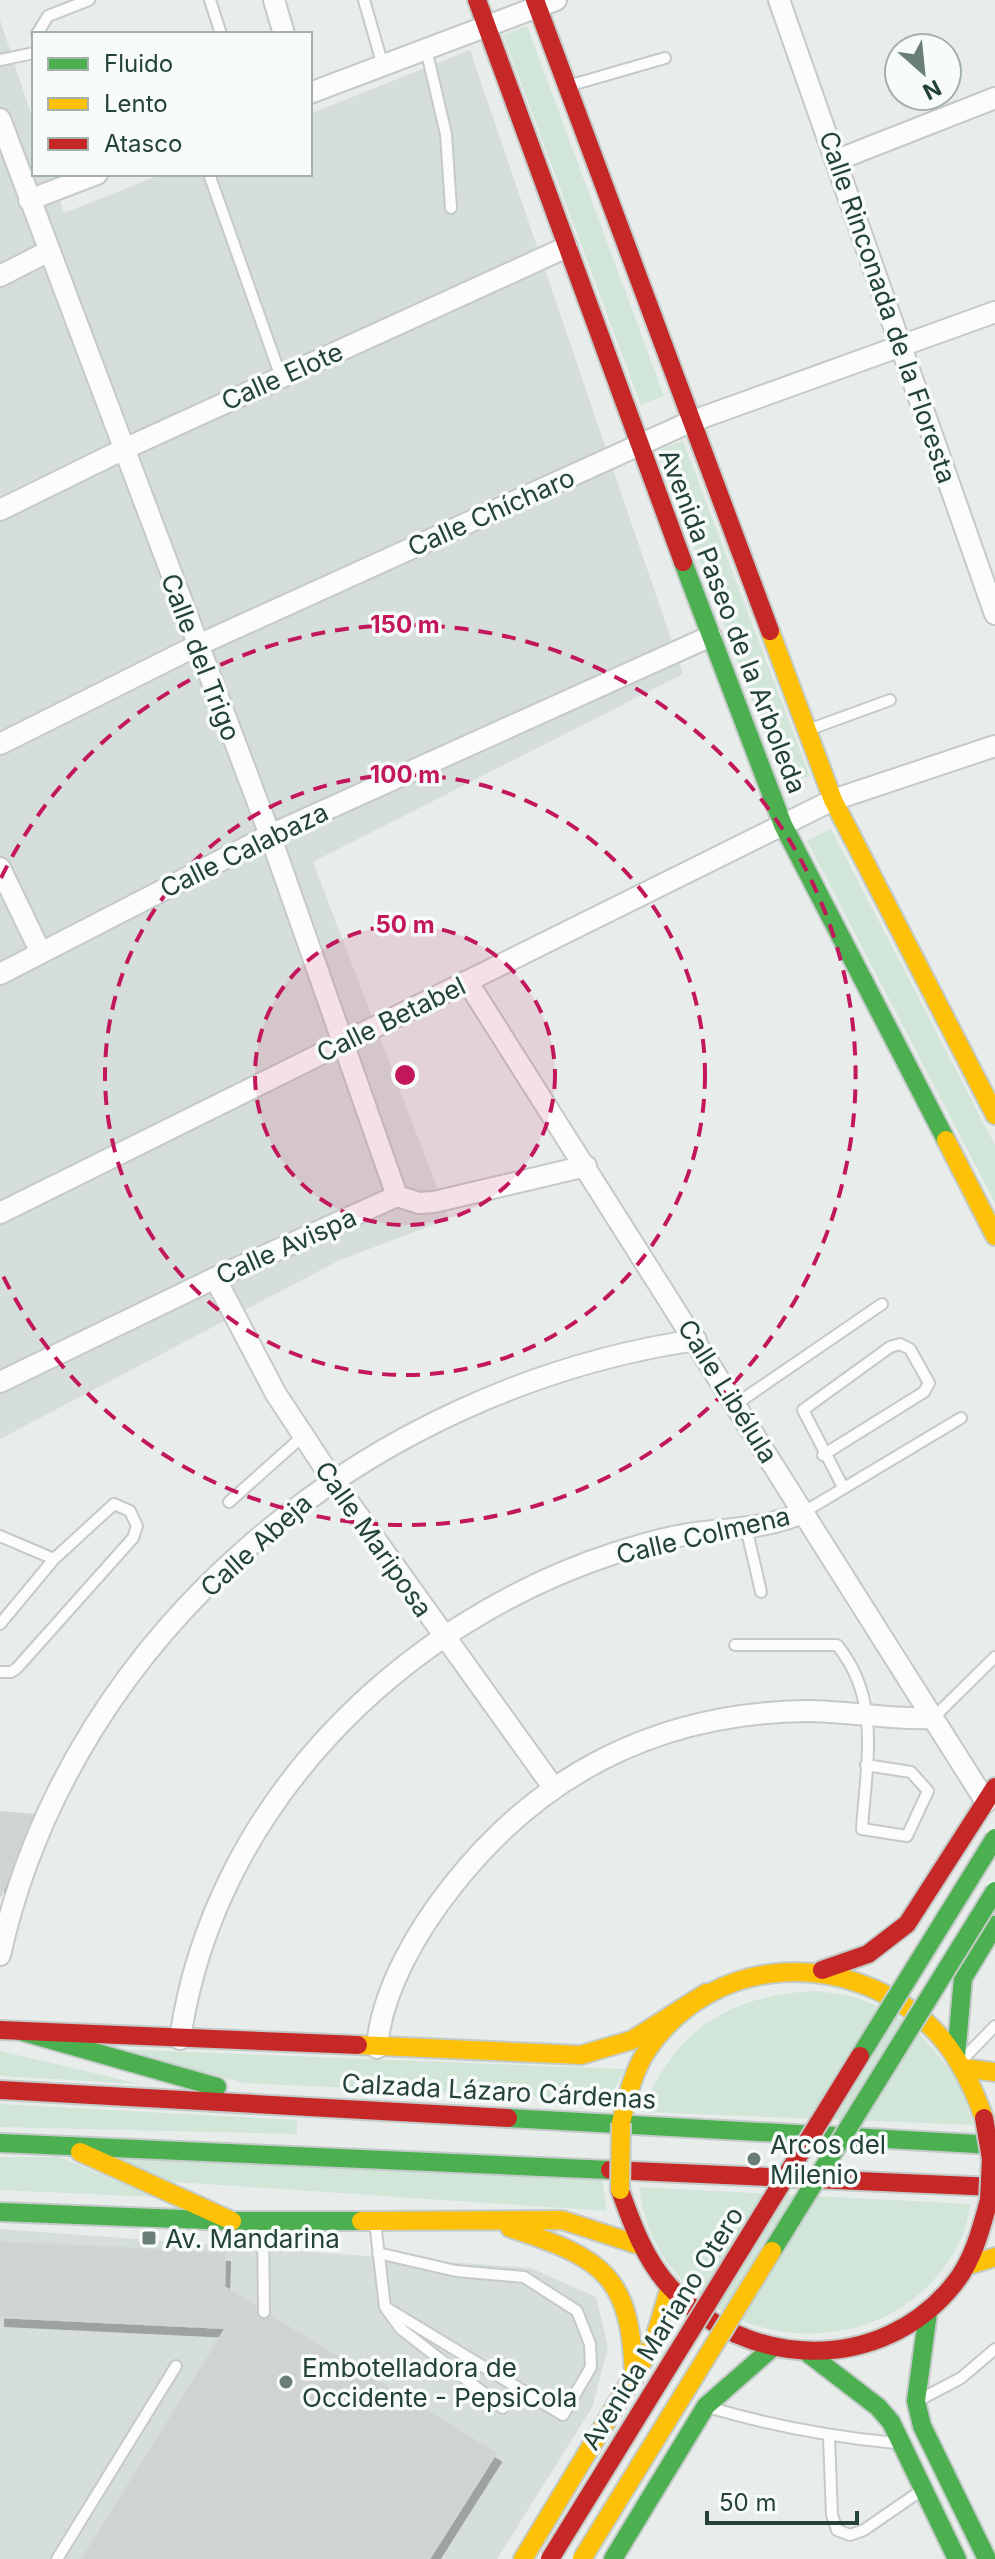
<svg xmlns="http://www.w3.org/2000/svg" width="995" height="2559" font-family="Inter,sans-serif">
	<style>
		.built { fill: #d6dedb }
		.green { fill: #d1e6d8 }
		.building { fill: #cfd4d2; stroke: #d1d6d4; stroke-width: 2; filter: url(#shadow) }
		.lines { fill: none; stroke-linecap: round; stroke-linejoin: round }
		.lane-casing { stroke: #c5cac8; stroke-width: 14 }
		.street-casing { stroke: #c5cac8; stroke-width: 24 }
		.fast-casing { stroke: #c3cbc8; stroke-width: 22 }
		.slow-casing { stroke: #c3cbc8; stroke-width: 22 }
		.jam-casing { stroke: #c3cbc8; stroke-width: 22 }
		.lane { stroke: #fcfcfc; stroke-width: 10 }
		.street { stroke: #fcfcfc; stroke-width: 20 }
		.fast { stroke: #4caf50; stroke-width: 18 }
		.slow { stroke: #ffc107; stroke-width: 18 }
		.jam { stroke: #c62828; stroke-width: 18 }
		.fast-bridge-casing { stroke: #c3cbc8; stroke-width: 22; stroke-linecap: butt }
		.slow-bridge-casing { stroke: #c3cbc8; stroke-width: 22; stroke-linecap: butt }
		.jam-bridge-casing { stroke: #c3cbc8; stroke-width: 22; stroke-linecap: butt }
		.fast-bridge { stroke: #4caf50; stroke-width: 18 }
		.slow-bridge { stroke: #ffc107; stroke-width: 18 }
		.jam-bridge { stroke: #c62828; stroke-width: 18 }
		.ring { fill: none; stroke: #c2185b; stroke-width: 4; stroke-dasharray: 14 10 }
		.poi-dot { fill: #697e78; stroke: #f7fbf9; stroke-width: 3 }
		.labels { text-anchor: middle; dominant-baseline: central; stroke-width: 7; stroke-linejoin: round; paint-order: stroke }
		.street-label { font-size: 26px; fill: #24423a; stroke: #f7fbf9 }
		.poi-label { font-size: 26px; fill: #24423a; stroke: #f7fbf9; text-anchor: start }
		.centre { fill: #c2185b; stroke: #f7fbf9; stroke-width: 4 }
		.ring-label { font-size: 24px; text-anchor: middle; font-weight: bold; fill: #c2185b; stroke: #f7fbf9; stroke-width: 7; stroke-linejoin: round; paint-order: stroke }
	</style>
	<defs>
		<filter id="shadow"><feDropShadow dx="5" dy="9" stdDeviation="0" flood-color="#0004"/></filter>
	</defs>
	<rect width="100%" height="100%" fill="#e8edeb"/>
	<path class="built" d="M0,20l34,103v51h17l13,39 98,-39h148v-60l160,-64 213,624 -370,188 136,357 -109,41 -340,179z
		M0,2229l531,39 65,29 12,50 -16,61 -95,151h-497z"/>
	<path class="green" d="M527,26l137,370 -23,9 -138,-370z
		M683,441l127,335 -26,9 -126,-335z
		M831,829l164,316v58l-188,-362z
		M818,1991l33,5 32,12 29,17 44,51 18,49 -332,-13c32,-83 89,-118 176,-121z
		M116,2049l509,20 -16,31 -364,-17z
		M0,2051l141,33 -141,-8z
		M0,2104l297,16v14l-297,-7z
		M100,2155l502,22 5,34 -446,-30z
		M0,2157h60l94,40 -154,-7z
		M639,2187l332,17c-3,11 -5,25 -10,35 -72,150 -302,113 -322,-52z"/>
	<path class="building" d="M0,1812l34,3 -34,82z
		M0,2242l225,11 -1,34 32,19 3,12 12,-2 225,137 -67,106h-347l144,-231 -226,-11z"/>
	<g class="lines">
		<g class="lane-casing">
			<path id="lane" d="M210,0l11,34
				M364,0l19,66
				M37,34l11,-18 41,-16
				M426,49l20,85 5,74
				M0,60l34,-7
				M568,86l97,-28
				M209,174l72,203
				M808,730l82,-30
				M736,1404l146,-100
				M823,1455l101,-63 5,-9 -19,-34 -10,-5 -10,3 -87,63 40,77
				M229,1502l74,-66
				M804,1512l157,-94
				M746,1527l15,65
				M0,1536l54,23 60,-55 16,7 7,15 -4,12 -116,130 -6,4h-11
				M0,1624l54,-65
				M735,1645h102c45,55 29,118 25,184l45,7 21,-45 -17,-19 -45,-7
				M933,1718l62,-61
				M963,2059l32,-33
				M263,2222l1,90
				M375,2222l10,85 16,22 102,79
				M378,2253l78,18 68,6 53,34 13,33 1,23 -28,48 -178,-108
				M921,2399l40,-21 34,-29
				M711,2408c62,18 121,29 185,35
				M829,2437l3,78 5,15 13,5 14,-5 58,-40
				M57,2559l119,-193"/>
		</g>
		<g class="street-casing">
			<path id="street" d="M274,0l10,34
				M779,0l216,614
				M310,93l246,-93
				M0,119l270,716 127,361
				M837,160l158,-62
				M29,200l68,-26
				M0,276l47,-24
				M0,510l122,-60 445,-203
				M0,744l196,-98 494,-224 305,-110
				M0,868l41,85
				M0,974l270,-139 441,-199
				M467,981l519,821
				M0,1213l833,-413 162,-54
				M215,1278l61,116 56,85 221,308
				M0,1382l215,-104 182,-82 22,7 15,-1 152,-36
				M0,1955c73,-328 371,-567 696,-615
				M180,2039c33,-231 218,-415 435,-486 29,-9 59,-18 89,-21 35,-4 67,-5 100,-20
				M377,2048c4,-57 41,-119 76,-163 89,-113 208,-172 353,-174 42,0 84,9 127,7"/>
		</g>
		<g class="fast-casing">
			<path id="fast" d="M683,562l100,263 163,315
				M20,2031l197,56
				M956,2056l7,-78 32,-53
				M508,2118l487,27
				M0,2143l610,27
				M0,2212l232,9h129
				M928,2312l-12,89 6,25 65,133
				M809,2354l69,53 13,15 66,137
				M613,2559l93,-153 65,-57"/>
		</g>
		<g class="slow-casing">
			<path id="slow" d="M770,631l63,169 162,315
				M946,1140l49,96
				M358,2045l223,10 51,-15 74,-47
				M963,2068l32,4
				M621,2123c6,-25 12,-52 27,-74 66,-96 198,-100 281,-24 27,25 43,59 55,93
				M80,2152l152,69
				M361,2221l201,-1 80,26
				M510,2228c93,30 121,47 124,150
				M966,2266l29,-9
				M523,2559l130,-215 17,-57"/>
		</g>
		<g class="jam-casing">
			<path id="jam" d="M477,0l206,562
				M535,0l235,631
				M822,1970l46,-16 39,-30 88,-137
				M0,2030l358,15
				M0,2090l508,28
				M610,2170l385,17
				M620,2190c12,34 25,70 50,97 77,83 211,88 284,-3 19,-23 27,-55 35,-84"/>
		</g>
		<use href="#lane" class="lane"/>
		<use href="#street" class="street"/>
		<use href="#fast" class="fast"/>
		<use href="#slow" class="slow"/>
		<use href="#jam" class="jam"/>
		<g class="fast-bridge-casing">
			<path id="fast-bridge" d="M860,2056l135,-218
				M772,2251l223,-360"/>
		</g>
		<g class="slow-bridge-casing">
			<path id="slow-bridge" d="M620,2190l1,-67
				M582,2559l190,-308"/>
		</g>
		<g class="jam-bridge-casing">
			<path id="jam-bridge" d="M984,2118l7,41 -2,41
				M550,2559l310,-503"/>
		</g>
		<use href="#fast-bridge" class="fast-bridge"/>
		<use href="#slow-bridge" class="slow-bridge"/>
		<use href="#jam-bridge" class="jam-bridge"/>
	</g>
	<circle cx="405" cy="1075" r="150" fill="#c2185b" fill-opacity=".12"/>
	<g class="ring">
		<circle cx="405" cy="1075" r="150"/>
		<circle cx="405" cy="1075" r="300"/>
		<path d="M1 878A450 450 0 1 1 1 1272"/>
	</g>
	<g class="poi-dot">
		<circle cx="754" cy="2159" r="8"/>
		<rect x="141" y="2230" width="16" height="16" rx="4"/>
		<circle cx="286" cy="2382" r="8"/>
	</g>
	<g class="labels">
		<g class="street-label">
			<text transform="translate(888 307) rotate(71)">Calle Rinconada de la Floresta</text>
			<text transform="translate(282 376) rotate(-24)">Calle Elote</text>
			<text transform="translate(491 512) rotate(-24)">Calle Chícharo</text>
			<text transform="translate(733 621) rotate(69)">Avenida Paseo de la Arboleda</text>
			<text transform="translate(201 657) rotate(69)">Calle del Trigo</text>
			<text transform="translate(244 850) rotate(-26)">Calle Calabaza</text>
			<text transform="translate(391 1019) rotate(-26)">Calle Betabel</text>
			<text transform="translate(286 1246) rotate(-24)">Calle Avispa</text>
			<text transform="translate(728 1391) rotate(58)">Calle Libélula</text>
			<text transform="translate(703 1535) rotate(-13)">Calle Colmena</text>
			<text transform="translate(374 1539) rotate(55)">Calle Mariposa</text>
			<text transform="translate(256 1545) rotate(-42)">Calle Abeja</text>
			<text transform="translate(499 2091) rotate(3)">Calzada Lázaro Cárdenas</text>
			<text transform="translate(662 2328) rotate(-58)">Avenida Mariano Otero</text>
		</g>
		<g class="poi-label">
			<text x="770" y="2144">Arcos del<tspan x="770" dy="30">Milenio</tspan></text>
			<text x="165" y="2238">Av. Mandarina</text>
			<text x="302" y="2367">Embotelladora de<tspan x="302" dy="30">Occidente - PepsiCola</tspan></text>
		</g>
	</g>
	<circle cx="405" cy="1075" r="12" class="centre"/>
	<g class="ring-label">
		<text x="405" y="633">150 m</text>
		<text x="405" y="783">100 m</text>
		<text x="405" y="933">50 m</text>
	</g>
	<rect x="32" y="32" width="280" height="144" fill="#f7fbf9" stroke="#a3b1ad" stroke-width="2"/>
	<rect x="48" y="58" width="40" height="12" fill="#4caf50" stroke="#a3b1ad" stroke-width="2"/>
	<text x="104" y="72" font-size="24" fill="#24423a">Fluido</text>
	<rect x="48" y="98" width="40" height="12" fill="#ffc107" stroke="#a3b1ad" stroke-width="2"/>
	<text x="104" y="112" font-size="24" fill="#24423a">Lento</text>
	<rect x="48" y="138" width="40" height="12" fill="#c62828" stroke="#a3b1ad" stroke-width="2"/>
	<text x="104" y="152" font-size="24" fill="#24423a">Atasco</text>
	<g transform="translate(923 72) rotate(153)"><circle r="38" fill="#f7fbf9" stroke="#a3b1ad" stroke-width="2"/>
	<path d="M0-6L14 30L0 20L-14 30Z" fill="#697e78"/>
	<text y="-12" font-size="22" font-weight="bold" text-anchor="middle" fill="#24423a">N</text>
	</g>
	<path d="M707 2511v12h150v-12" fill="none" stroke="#24423a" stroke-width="4"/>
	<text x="719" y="2511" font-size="24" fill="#24423a" stroke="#f7fbf9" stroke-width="6" paint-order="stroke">50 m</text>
</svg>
